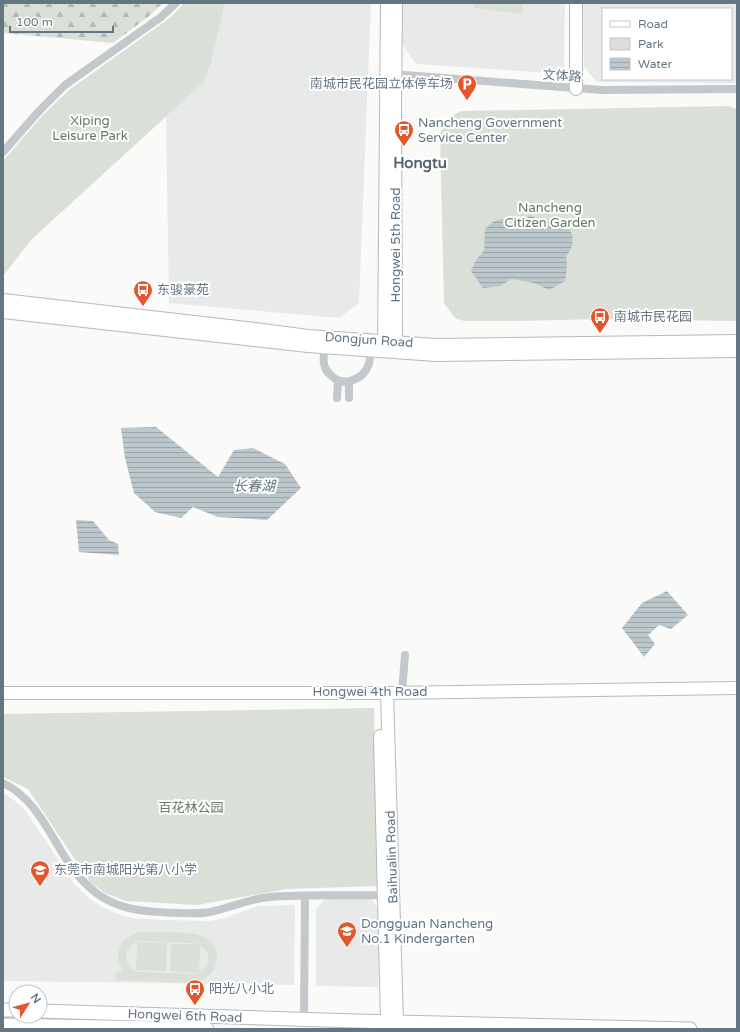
<svg xmlns="http://www.w3.org/2000/svg" width="740" height="1032" font-family="'Varela Round','Noto Sans SC',sans-serif">
	<style>
		.built { fill: #e8e9e9; fill-rule: evenodd }
		.green { fill: #dadfd7; fill-rule: evenodd }
		.forest { fill: url(#forest-firs) }
		.water { fill: url(#water-rules) }
		.lines { fill: none; stroke-linecap: round; stroke-linejoin: round }
		.secondary-casing { stroke: #b3babf; stroke-width: 14 }
		.primary-casing { stroke: #b5babe; stroke-width: 15 }
		.street { stroke: #c3c8cc; stroke-width: 8 }
		.secondary { stroke: #fff; stroke-width: 12 }
		.primary { stroke: #fff; stroke-width: 13 }
		.labels { text-anchor: middle; dominant-baseline: central; stroke-width: 4; stroke-linejoin: round; paint-order: stroke }
		.street-label { font-size: 13px; fill: #657683; stroke: #fff }
		.poi-label { font-size: 13px; fill: #657683; stroke: #fff; text-anchor: start }
		.park-label { font-size: 13px; fill: #687a64; stroke: #fff }
		.water-label { font-size: 14px; font-style: italic; fill: #60757c; stroke: #fff }
		.quarter-label { font-size: 15px; font-weight: bold; fill: #57646e; stroke: #fff }
	</style>
	<defs>
		<pattern id="forest-firs" width="22" height="20" patternUnits="userSpaceOnUse"><rect width="22" height="20" fill="#dadfd7"/><path d="M5 1l3.5 6h-7zM16 11l3.5 6h-7z" fill="#b4b9b4"/></pattern>
		<pattern id="water-rules" width="6" height="5" patternUnits="userSpaceOnUse"><rect width="6" height="5" fill="#bbc7cb"/><path d="M0 2.5h6" fill="none" stroke="#9ca6aa"/></pattern>
	</defs>
	<rect width="100%" height="100%" fill="#fafaf8"/>
	<path class="built" d="M225,3h146l-12,300 -20,15 -170,-15 -3,-186 38,-35 7,-19z
		M400,3h165l-1,71 -148,-10 -17,-24z
		M583,3h154v80l-140,-1 -13,-15zM603,9h128v70h-128z
		M3,792l12,9 10,9 49,73 16,16 10,7 21,9 11,3 30,2 47,1 16,-3 33,-12 37,-1 -1,80 -291,-4z
		M325,899h46l8,11 -1,77 -62,-1v-77z"/>
	<path class="green" d="M184,3h41l-14,60 -7,19 -172,157 -29,37v-115l40,-46 26,-25 95,-68 8,-6z
		M474,3h49l-1,11 -48,-6z
		M728,106l9,3v212l-138,-2 -81,2h-54l-9,-3 -11,-15 -4,-169c4,-12 10,-19 22,-23z
		M374,708l3,178 -90,3 -90,16 -71,-4 -21,-8 -15,-11 -62,-93 -25,-12v-63z
		M142,932c14,1 47,-1 59,4 26,9 18,44 -9,47l-76,-3v-8h7c-12,-17 -1,-38 19,-40zM138,941l55,2 6,1h-28l-1,27 29,2 1,-28c13,9 10,24 -4,29l-59,-2c-15,-6 -14,-25 1,-31z
		M137,942l30,1 -1,28 -30,-1z"/>
	<path class="forest" d="M3,3h160l-15,14 -35,26 -110,-10z"/>
	<path class="water" d="M530,215l14,8 3,-2c4,0 9,0 13,1 15,5 16,24 6,34l1,8 -2,17 -16,9 -15,-7 -23,-4 -11,7 -17,2 -12,-17 4,-9 9,-12 1,-21 9,-8 9,-2 8,7h10z
		M156,427l62,50 16,-27 19,-2 32,16 16,24 -34,32 -49,-3 -25,-10 -12,11 -26,-6 -21,-19 -9,-35 -4,-30z
		M76,520l17,1 16,19 9,4 1,11 -40,-3z
		M667,591l21,24 -17,14 -12,-4 -11,10 7,9 -11,13 -22,-29 20,-25z"/>
	<g class="lines">
		<g class="secondary-casing">
			<path id="secondary" d="M396,3l-1,98 1,249
				M576,89v-86
				M3,300l252,29 53,7 128,9 301,-4
				M3,312l305,34 128,9 301,-4
				M384,348l3,-345
				M3,693h384l350,-5
				M387,693l10,329
				M380,736l7,285"/>
		</g>
		<g class="primary-casing">
			<path id="primary" d="M3,1010h13
				M40,1011l315,10 335,8
				M3,1025l204,4"/>
		</g>
		<path class="street" d="M391,74l211,16 135,-1
			M3,152l36,-41 26,-26 96,-68 15,-14
			M325,342c-1,7 -2,15 -1,22 1,6 4,9 9,13 11,10 30,2 35,-11 3,-6 2,-13 2,-19
			M337,398l1,-17
			M349,398v-16
			M402,692l3,-37
			M3,783c42,20 52,72 84,102 26,26 58,27 93,28 10,0 21,1 30,-1 20,-4 38,-13 59,-15 39,-3 79,-1 118,-2
			M304,1019l1,-123"/>
		<use href="#secondary" class="secondary"/>
		<use href="#primary" class="primary"/>
	</g>
	<defs>
		<g id="parking-pin" transform="scale(1)"><path d="M0 17L-7.5 6A9.5 9.5 0 1 1 7.5 6Z" fill="#e4572e" stroke="#fff"/><path d="M-3.5-5.5H1a3.5 3.5 0 0 1 0 7H-1V5.5H-3.5ZM-1-3.4V-.6H.8a1.4 1.4 0 0 0 0-2.8Z" fill="#fff"/></g>
		<g id="bus-pin" transform="scale(1)"><path d="M0 17L-7.5 6A9.5 9.5 0 1 1 7.5 6Z" fill="#e4572e" stroke="#fff"/><path d="M-5-6H5V4H4V6H2V4H-2V6H-4V4H-5ZM-3.5-4V0h7V-4ZM-3.5 1.2v1.5H-2V1.2ZM2 1.2v1.5H3.5V1.2Z" fill="#fff"/></g>
		<g id="school-pin" transform="scale(1)"><path d="M0 17L-7.5 6A9.5 9.5 0 1 1 7.5 6Z" fill="#e4572e" stroke="#fff"/><path d="M0-5L7-2L0 1L-7-2ZM-4 1L0 2.5L4 1V4Q0 6-4 4Z" fill="#fff"/></g>
	</defs>
	<g fill-rule="evenodd">
		<use href="#parking-pin" x="467" y="84"/>
		<use href="#bus-pin" x="404" y="130"/>
		<use href="#bus-pin" x="143" y="290"/>
		<use href="#bus-pin" x="600" y="317"/>
		<use href="#school-pin" x="40" y="870"/>
		<use href="#school-pin" x="347" y="931"/>
		<use href="#bus-pin" x="195" y="989"/>
	</g>
	<g class="labels">
		<g class="street-label">
			<text transform="translate(562 76) rotate(4)">文体路</text>
			<text transform="translate(396 245) rotate(-90)">Hongwei 5th Road</text>
			<text transform="translate(369 340) rotate(4)">Dongjun Road</text>
			<text x="370" y="692">Hongwei 4th Road</text>
			<text transform="translate(392 857) rotate(-92)">Baihualin Road</text>
			<text transform="translate(185 1016) rotate(2)">Hongwei 6th Road</text>
		</g>
		<g class="poi-label">
			<text x="453" y="84" text-anchor="end">南城市民花园立体停车场</text>
			<text x="418" y="123">Nancheng Government<tspan x="418" dy="15">Service Center</tspan></text>
			<text x="157" y="290">东骏豪苑</text>
			<text x="614" y="317">南城市民花园</text>
			<text x="54" y="870">东莞市南城阳光第八小学</text>
			<text x="361" y="924">Dongguan Nancheng<tspan x="361" dy="15">No.1 Kindergarten</tspan></text>
			<text x="209" y="989">阳光八小北</text>
		</g>
		<g class="park-label">
			<text x="90" y="121">Xiping<tspan x="90" dy="15">Leisure Park</tspan></text>
			<text x="550" y="208">Nancheng<tspan x="550" dy="15">Citizen Garden</tspan></text>
			<text x="191" y="808">百花林公园</text>
		</g>
		<g class="water-label">
			<text x="254" y="486">长春湖</text>
		</g>
		<g class="quarter-label">
			<text x="420" y="163">Hongtu</text>
		</g>
	</g>
	<rect width="740" height="1032" fill="none" stroke="#657683" stroke-width="8"/>
	<rect x="602" y="8" width="130" height="72" fill="#ffffff" stroke="#c1c8cd"/>
	<rect x="610" y="21" width="20" height="6" fill="#ffffff" stroke="#c1c8cd"/>
	<text x="638" y="28" font-size="12" fill="#657683">Road</text>
	<rect x="610" y="38" width="20" height="12" fill="#dadfd7" stroke="#c1c8cd"/>
	<text x="638" y="48" font-size="12" fill="#657683">Park</text>
	<rect x="610" y="58" width="20" height="12" fill="url(#water-rules)" stroke="#c1c8cd"/>
	<text x="638" y="68" font-size="12" fill="#657683">Water</text>
	<g transform="translate(28 1004) rotate(54)"><circle r="19" fill="#ffffff" stroke="#c1c8cd"/>
	<path d="M0-3L7 15L0 10L-7 15Z" fill="#e4572e"/>
	<text y="-6" font-size="11" font-weight="bold" text-anchor="middle" fill="#657683">N</text>
	</g>
	<path d="M10 26v6h103v-6" fill="none" stroke="#657683" stroke-width="2"/>
	<text x="16" y="26" font-size="12" fill="#657683" stroke="#ffffff" stroke-width="3" paint-order="stroke">100 m</text>
</svg>
